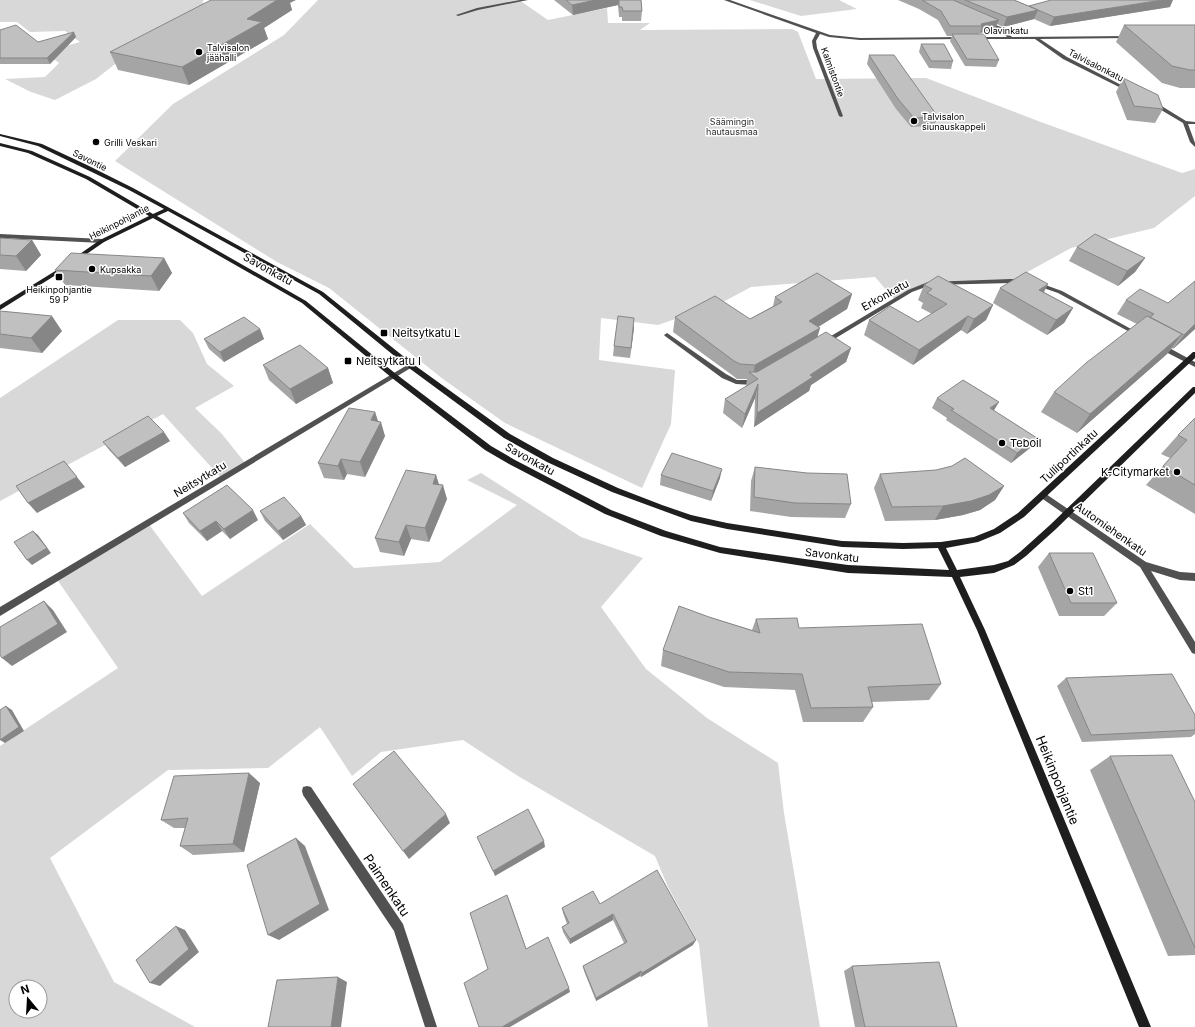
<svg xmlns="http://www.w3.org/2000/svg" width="1195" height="1027" font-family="Inter,sans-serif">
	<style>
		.green { fill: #d8d8d8; fill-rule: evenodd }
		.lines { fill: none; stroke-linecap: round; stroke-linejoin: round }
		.street { fill: #515151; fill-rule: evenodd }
		.secondary { fill: #1e1e1e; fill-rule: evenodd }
		.wall { fill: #a5a5a5 }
		.shaded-wall { fill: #868686 }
		.building { fill: #c0c0c0; stroke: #868686 }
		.poi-dot { fill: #000; stroke: #fff; stroke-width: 1.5 }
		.labels { text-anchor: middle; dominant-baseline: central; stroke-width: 3; stroke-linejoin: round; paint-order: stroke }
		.far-street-label { font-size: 9px; fill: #000; stroke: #fff }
		.far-poi-label { font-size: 9px; fill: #000; stroke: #fff; text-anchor: start }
		.far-park-label { font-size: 9px; fill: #2f2f2f; stroke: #fff }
		.street-label { font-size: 11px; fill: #000; stroke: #fff }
		.poi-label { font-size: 11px; fill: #000; stroke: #fff; text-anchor: start }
		.near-street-label { font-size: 13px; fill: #000; stroke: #fff }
	</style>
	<rect width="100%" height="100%" fill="#fff"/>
	<path class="green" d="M0,0h204l-2,2 16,7 -80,37 -42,33 -41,21 -24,-8 -26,-13 40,-2 14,-14 -15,-11 36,-10 -15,-11 -35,1 -13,-10h-17z
		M318,0h201l29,20 59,-12 1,15h42l-10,7 152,-1 6,3 18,47 110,-1 112,43 144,52 13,-4v27l-41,32 -83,20 -60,33 -81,2 -20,8 -15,9 -20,-23 -124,10 -30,16 -63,22 -57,-7 -2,42 76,10 -4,54 -29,64 -137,-65 -62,-44 -114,-91 -52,-26 -162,-101 58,-57 111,-69z
		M750,0h89l18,9 -56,7z
		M118,320h62l13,13 14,31 27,22 -39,22 27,26 24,30 -24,15 -59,-65 -163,87v-103z
		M481,473l100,64 62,21 -42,49 45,62 61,49 71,45 6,50 36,214h-112l-9,-83 -31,-57 -13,-31 -137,-80 -55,-36 -82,12 -29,24 -32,-49 -52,41 -100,2 -118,88 64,124 81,45h-195v-281l118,-78 -62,-90 92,-55 54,73 108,-72 44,44 86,-6 77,-57 -50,-25zM16,987h24v24h-24z"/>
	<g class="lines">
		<path class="street" d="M520,0h8l-50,10 -20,6 -2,-1 21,-7z
			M724,0h6l100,35 30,3 102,-1 2,1 -2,1 -102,1 -31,-3 -9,-3 -4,7 1,7 26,68 -2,1 -2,-1 -26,-68 -1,-7 4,-8z
			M987,22l14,5 11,10 117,-1 -1,2 -88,1 27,18 64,33 -4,1 -64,-32 -28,-20h-60l1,-2h31l-8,-8 -13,-5z
			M1151,102h4l31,19 9,1v2h-7l7,19v4l-5,-5 -7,-19 -32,-19z
			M0,234l102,5 3,2 -3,2 -102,-5z
			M1011,279l12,1 3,2 -3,2 -12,-1 -80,2 -19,7 -86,52h-2l-3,-2 87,-52 20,-8z
			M1037,282l25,9 80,44 -1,1h-4l-79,-43 -23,-8 -1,-1z
			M667,333l59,41 11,6h19l3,2 -1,2 -5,1 -17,-1 -14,-6 -57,-42 -1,-1z
			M1158,344h4l33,18v5l-37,-19z
			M409,364h4l1,2 -414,250v-9z
			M1043,492l103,70 34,10 15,1v8l-15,-1 -29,-9 44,71v12l-3,-1 -52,-86 -100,-70 -1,-2 1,-2z
			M307,786l4,1 92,137 34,103h-12l-31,-96 -91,-136 -1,-4 1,-4z"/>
		<path class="secondary" d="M0,134l42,10 45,21 46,23 190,104 90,72 97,70 43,24 65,30 44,17 29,10 36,8 115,18 61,2 38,-1 33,-5 20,-8 24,-16 175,-161h2v6l-171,159 -24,16 -22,9 -32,6 11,22 37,-5 14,-4 12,-9 30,-27 143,-138h2v6l-139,136 -30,27 -12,9 -20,8 -34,4 25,53 166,397h-12l-162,-397 -25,-53 -104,-4 -128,-20 -59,-17 -56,-22 -96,-50 -24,-14 -93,-72 -90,-75 -149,-85 -49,24 -26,18h-4v-2l26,-18 49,-24 -63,-37 -58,-26 -28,-7v-3l32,8 58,26 63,37 11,-5 -35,-19 -91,-44 -38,-10zM168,211l151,83 90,74 95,70 43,24 65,30 79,29 36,8 115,18 61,2 35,-1 11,22 -101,-5 -128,-18 -54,-16 -55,-21 -96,-50 -24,-14 -95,-72 -90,-73 -149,-85z
			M65,265l2,1v2l-67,42v-5z"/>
	</g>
	<path class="wall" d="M554,0h87l1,11 -1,10h-19v-4h-3l-1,-12 -45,10z
		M898,0h116l15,6 141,1 -120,19 -16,-7 -31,8 -6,-3 -2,5 -15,4 -1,1 20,26 -3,7 -31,-1 -15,-25 2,-5h-5l-9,-16 -19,-11z
		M290,3l2,7 -28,18 4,11 -79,46 -71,-15 -8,-18z
		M1124,25h71v63h-15l-18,-5 -46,-41z
		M0,30l38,12 38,-5 -26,27h-50z
		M921,44l32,17 -2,8 -22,-1 -10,-16z
		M869,55l69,62 -4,9 -23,1 -15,-18 -29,-45z
		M1123,78l40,31 -8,14 -28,-3 -11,-28z
		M0,238l32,2 9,15 -15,16 -26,-2z
		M1077,247l68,11 -10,14 -17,14 -49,-25z
		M164,258l8,15 -13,18 -94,-6 -10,-15z
		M1048,284l-4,8 29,16 -9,15 -17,12 -54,-32 7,-15z
		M924,285l69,20 -7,15 -19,14 -6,-4 -48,35 -49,-30 5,-15 49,2 14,-8 -11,-6 2,-5 -5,-3z
		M852,294l-5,15 -29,18 -1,11 34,10 -5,14 -35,23 -2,6 -55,36 1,-29 -13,30 -19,-15 2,-14 21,-12v-1l1,-7h-10l-5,-4 -59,-43 2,-15 75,2 23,-13 2,-9z
		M1126,300l69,29 -22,20 -1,-1 -5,6 -90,79 -36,-21 13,-20 83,-68 -20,-10z
		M0,311l62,20 -20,22 -42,-5z
		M634,328l-4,30 -17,-2 1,-10z
		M260,329l4,10 -40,23 -15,-13 -5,-10z
		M263,365l65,3 5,15 -37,21 -27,-24z
		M937,398l56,13 44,27 -7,10 -19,15 -65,-43 1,-2 -15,-10z
		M375,412l3,10 7,14 -20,41 -18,-3 -3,6 -20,-2 -6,-15z
		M1195,418v96l-49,-29 24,-27 -9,-4 17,-19z
		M170,441l-45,26 -15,-16 -7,-9z
		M755,467l96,37 -6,14 -54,-1 -41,-6 1,-30z
		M880,474l124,12 -9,14 -15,10 -17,5 -28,5 -50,1 -11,-33z
		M436,475l3,9 8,15 -18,43 -18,-3 -7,17 -24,-4 -5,-14z
		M661,475l59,3 -9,23 -51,-16z
		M260,511l41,5 5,9 -23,15 -18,-19z
		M183,513l75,7 -28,19 -8,-8 -15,10 -18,-18z
		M1049,553l68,50 -13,13h-45l-21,-49z
		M709,617l43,13 4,-11 43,9 142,56 -12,16 -57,2 1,5 -10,15h-60l-8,-32 -71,-3 -63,-21 2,-16z
		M1066,678l129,37v19l-4,3 -109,5 -25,-56z
		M1110,756l85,46v153l-27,1 -78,-186z
		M260,783l-16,69 -51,3 -13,-9 5,-18h-11l-13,-8z
		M600,904l93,41 -52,32 -1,-1 -44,25 -12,-30 -1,-5 41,-23 -11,-23 -43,24 -7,-12 -1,-5 5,-3 -4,-11 -1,-5z
		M852,966l105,61h-102l-11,-56z"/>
	<path class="shaded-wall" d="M277,0h19l-6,3 2,7 -28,18 4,11 -79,46 -7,-18 65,-48z
		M596,0h23l-1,5 -45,10 -1,-10z
		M1162,0h11l-3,7 -120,19 4,-9z
		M1038,10l-4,9 -31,8 4,-10z
		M999,20l-4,9 -15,4 2,-7 -1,-2z
		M74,32l2,5 -26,27 -3,-6z
		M32,240l9,15 -15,16 -10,-15z
		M164,258l8,15 -13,18 -8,-15z
		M1145,258l-10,14 -17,14 9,-15z
		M1048,284l-8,15 -1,-9z
		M852,294l-5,15 -42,26 4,-14z
		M993,305l-7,15 -19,14 7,-15z
		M1073,308l-9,15 -17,12 9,-15z
		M52,316l10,15 -20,22 -11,-15z
		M968,316l-7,14 -48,35 6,-15z
		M634,318v10l-4,30z
		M1195,324v5l-22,20 11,-14z
		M820,328l-4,14 -63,33 2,-10z
		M260,329l4,10 -40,23 -4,-10z
		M1182,334l-15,20 -90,79 13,-19z
		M851,348l-5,14 -35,23 -2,6 -55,36 3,-14 53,-38z
		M328,368l5,15 -37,21 -6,-15z
		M758,384l-3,14 -13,30 3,-14z
		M999,402l-6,10 -3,-4z
		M375,412l4,12 2,-2 4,14 -20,41 -5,-15 11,-42z
		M164,432l6,9 -45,26 -7,-9z
		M1037,438l-7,10 -19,15 6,-10z
		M341,459l6,15 -3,6 -6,-14z
		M64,461l21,26 -48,26 -9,-10z
		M722,469l-2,9 -9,23 2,-10z
		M436,475l4,14 -7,-5z
		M443,485l4,14 -18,43 -4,-14z
		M1004,486l-9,14 -15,10 -17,5 -28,5 8,-14z
		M253,510l5,10 -28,19 -6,-10z
		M301,516l5,9 -23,15 -5,-9z
		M216,521l6,10 -15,10 -7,-10z
		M406,525l5,14 -7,17 -5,-14z
		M33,531l5,4 13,18 -19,12 -5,-5z
		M44,601l9,9 14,22 -55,34 -10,-8z
		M6,706l6,4 12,21 -19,12 -5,-3z
		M249,773l11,10 -16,69 -11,-8z
		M446,814l4,9 -41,36 -6,-8z
		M296,838l9,8 24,64 -50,30 -11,-5z
		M544,841l1,6 -50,29 -2,-5z
		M507,895l3,7 18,52 -2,-5z
		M613,914v6l-43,24v-5z
		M176,926l9,4 14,22 -39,34 -10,-3z
		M696,940l-3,5 -52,32 1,-4z
		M641,971l-1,5 -44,25v-3z
		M338,977l9,5 -6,45h-10z
		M569,988l1,4 -60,35h-8z"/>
	<path class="building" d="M211,0h66l-30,19 15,3 -80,45 -72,-15z
		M566,0h30l-24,5z
		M619,0h22l1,11h-19l-1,-4h-3z
		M922,0h31l46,20 -18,4 1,2h-32l-9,-15z
		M965,0h49l24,10 -31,7z
		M1051,0h111l-108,17 -25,-11z
		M16,25l22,17 36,-10 -27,26h-47v-28z
		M1124,25h71v45h-5l-18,-4z
		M952,34h32l15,26 -32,-1z
		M921,44h23l9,17h-22z
		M869,55h25l44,62 -24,1 -16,-19z
		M1123,78l35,17 5,14 -29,-3z
		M1095,234l50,24 -18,13 -50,-24z
		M0,238l32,2 -16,16 -16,-1z
		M71,253l93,5 -13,18 -96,-6z
		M1026,272l22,12 -9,6 34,18 -17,12 -56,-32z
		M817,273l35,21 -43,27 11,7 -65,37 -15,-1 -6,-3 -59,-44 40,-21 35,23 32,-17 -7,-5z
		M938,276l55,29 -19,14 -6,-3 -49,34 -50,-30 21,-14 28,16 29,-18 -20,-11 5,-4 -8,-4z
		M1195,281v43l-11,11 -34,-18 4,-3 -28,-14 14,-11 28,14z
		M0,311l52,5 -21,22 -31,-4z
		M618,316l16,2 -3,30 -17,-2z
		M1147,316l35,18 -92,80 -36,-22 32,-29z
		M244,317l16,12 -40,23 -16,-13z
		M826,332l25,16 -41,27 3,2 -56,36 1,-29 -13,30 -20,-15 33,-20 -9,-7h8z
		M300,345l28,23 -38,21 -27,-24z
		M963,380l36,22 -9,6 47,30 -20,15 -66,-43 3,-1 -17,-11z
		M349,408l26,4 -4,8 10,2 -21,40 -19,-3 -3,7 -20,-3z
		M148,416l16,16 -46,26 -15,-16z
		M1195,418v67l-32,-19 24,-26 -9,-5z
		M672,453l50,16 -9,22 -52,-16z
		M965,458l39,28 -15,9 -18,6 -28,5 -51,1 -12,-33 56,-4 16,-4z
		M64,461l13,16 -49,26 -12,-17z
		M755,467l52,6 40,1 4,30 -56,-1 -41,-6z
		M406,470l30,5 -3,9 10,1 -18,43 -19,-3 -7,17 -24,-4z
		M227,485l26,25 -29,19 -8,-8 -16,10 -17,-18z
		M284,497l17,19 -23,15 -18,-20z
		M33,531l14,17 -20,12 -13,-18z
		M1049,553h44l24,50h-46z
		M44,601l14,23 -56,34 -2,-3v-28z
		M679,606l30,11 51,16 -4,-14 41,-1 2,10 123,-4 19,60 -73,3 5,20 -62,1 -9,-34 -73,-2 -66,-22z
		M1172,674l23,41v15l-104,5 -25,-57z
		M6,706l13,21 -19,13v-30z
		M394,751l52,63 -43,37 -50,-67z
		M1172,755l23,47v146l-85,-192z
		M249,773l-16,71 -53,2 8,-28 -27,2 13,-44z
		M528,809l16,32 -51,30 -16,-34z
		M296,838l24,66 -52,31 -21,-70z
		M657,870l39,70 -54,33 -1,-2 -45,27 -13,-32 44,-24 -14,-28 -43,25 -8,-12 7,-4 -7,-15 31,-17 7,13z
		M507,895l19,54 22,-12 21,51 -67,39h-23l-15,-44 24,-14 -18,-56z
		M176,926l13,23 -39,34 -14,-23z
		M939,962l18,65h-92l-13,-61z
		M338,977l-7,50h-63l9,-47z"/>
	<g class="poi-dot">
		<circle cx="199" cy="52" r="4"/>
		<circle cx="914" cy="121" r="4"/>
		<circle cx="96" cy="142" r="4"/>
		<circle cx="92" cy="269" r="4"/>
		<rect x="55" y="273" width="8" height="8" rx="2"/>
		<rect x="380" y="329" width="8" height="8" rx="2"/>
		<rect x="344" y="357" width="8" height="8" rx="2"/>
		<circle cx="1002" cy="443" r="4"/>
		<circle cx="1177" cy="472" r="4"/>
		<circle cx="1070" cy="591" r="4"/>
	</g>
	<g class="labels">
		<g class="far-street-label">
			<text x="1006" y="30">Olavinkatu</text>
			<text transform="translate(1096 65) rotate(27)">Talvisalonkatu</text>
			<text transform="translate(833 72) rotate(70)">Kalmistontie</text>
			<text transform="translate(90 160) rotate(26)">Savontie</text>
			<text transform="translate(119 222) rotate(-27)">Heikinpohjantie</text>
		</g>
		<g class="far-poi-label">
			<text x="207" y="47">Talvisalon<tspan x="207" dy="10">jäähalli</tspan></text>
			<text x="922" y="116">Talvisalon<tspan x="922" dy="10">siunauskappeli</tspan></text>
			<text x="104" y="142">Grilli Veskari</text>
			<text x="100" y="269">Kupsakka</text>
			<text x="59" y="289" text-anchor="middle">Heikinpohjantie<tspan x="59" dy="10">59 P</tspan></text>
		</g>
		<g class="far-park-label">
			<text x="732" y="121">Säämingin<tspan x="732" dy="10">hautausmaa</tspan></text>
		</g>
		<g class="street-label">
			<text transform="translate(268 269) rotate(29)">Savonkatu</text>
			<text transform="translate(885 295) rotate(-29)">Erkonkatu</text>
			<text transform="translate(1069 456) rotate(-43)">Tulliportinkatu</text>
			<text transform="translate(530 459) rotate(29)">Savonkatu</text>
			<text transform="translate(200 479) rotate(-31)">Neitsytkatu</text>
			<text transform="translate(1111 529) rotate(35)">Automiehenkatu</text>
			<text transform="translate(832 555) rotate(7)">Savonkatu</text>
		</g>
		<g class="poi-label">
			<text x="392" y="333">Neitsytkatu L</text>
			<text x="356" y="361">Neitsytkatu I</text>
			<text x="1010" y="443">Teboil</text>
			<text x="1169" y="472" text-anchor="end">K-Citymarket</text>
			<text x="1078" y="591">St1</text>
		</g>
		<g class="near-street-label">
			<text transform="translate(1058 780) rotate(68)">Heikinpohjantie</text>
			<text transform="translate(387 885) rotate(56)">Paimenkatu</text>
		</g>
	</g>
	<g transform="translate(28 999) rotate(342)"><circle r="19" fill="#ffffff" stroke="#999999"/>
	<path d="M0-3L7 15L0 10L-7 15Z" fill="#000000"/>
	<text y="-6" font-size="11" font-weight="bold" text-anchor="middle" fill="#000000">N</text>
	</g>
</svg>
